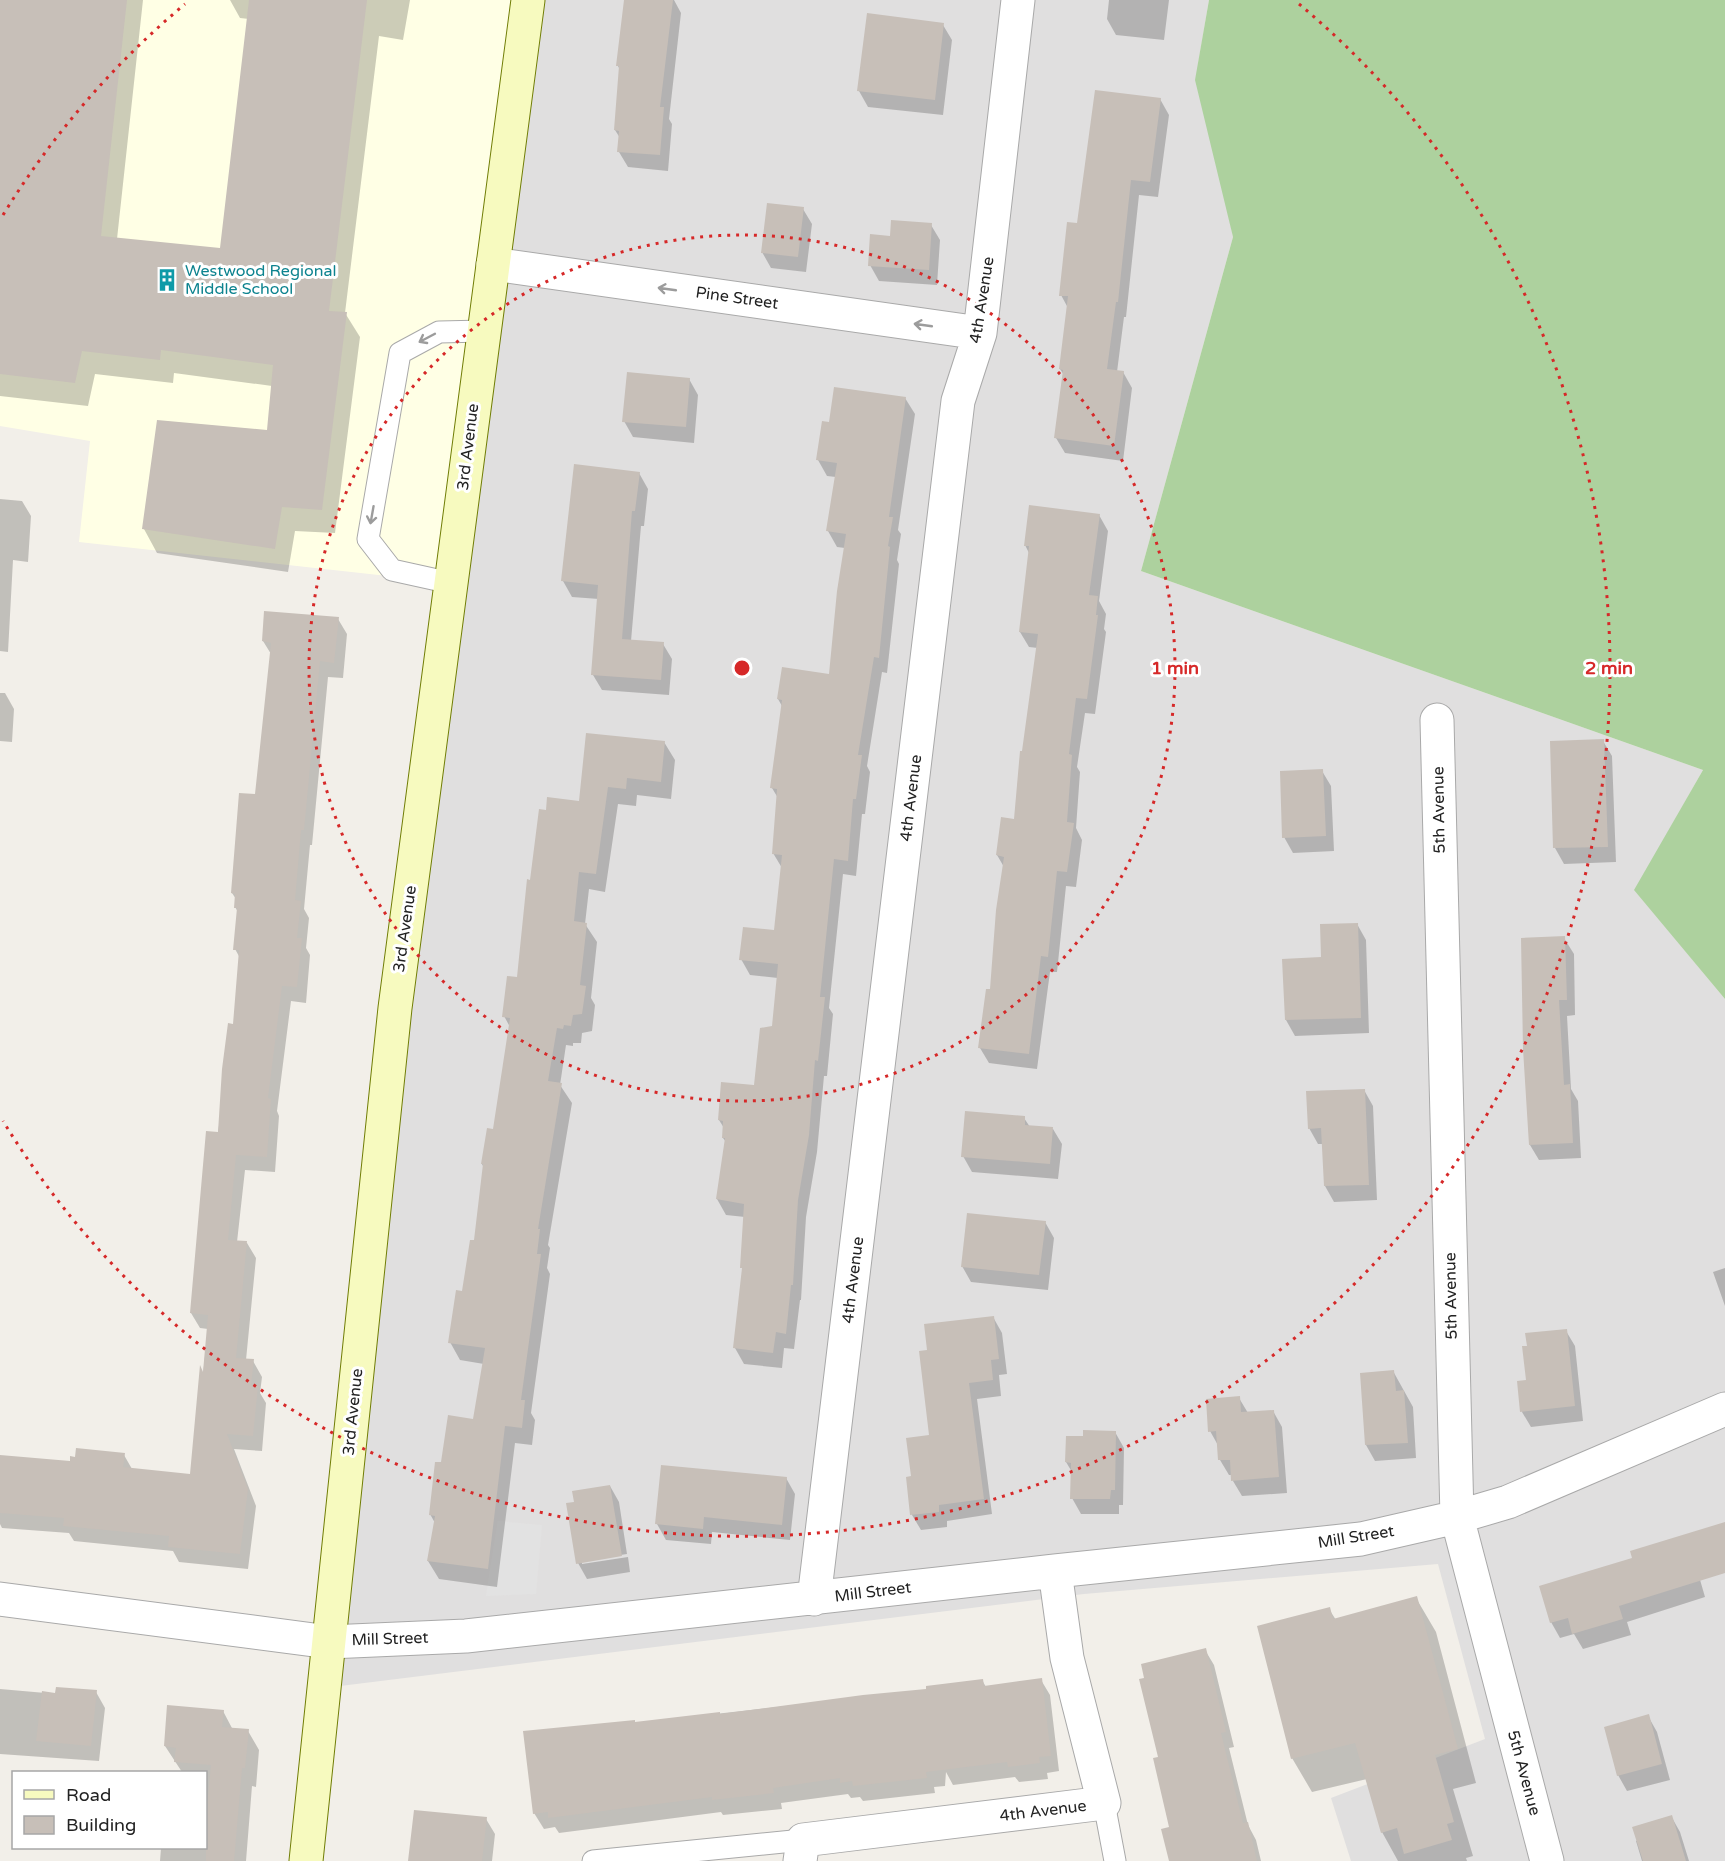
<svg xmlns="http://www.w3.org/2000/svg" width="1725" height="1861" font-family="'Varela Round',sans-serif">
	<style>
		.residential { fill: #e0dfdf }
		.education { fill: #ffffe5 }
		.forest { fill: #add19e }
		.parking { fill: #e2e2e2 }
		.shadow { fill: #0003 }
		.building { fill: #c7bfb8 }
		.lines { fill: none; stroke-linecap: round; stroke-linejoin: round }
		.lane-casing { stroke: #a9a9a9; stroke-width: 23 }
		.street-casing { stroke: #a9a9a9; stroke-width: 35 }
		.secondary-casing { stroke: #707d05; stroke-width: 35 }
		.lane { stroke: #fff; stroke-width: 21 }
		.street { stroke: #fff; stroke-width: 33 }
		.secondary { stroke: #f7fabf; stroke-width: 33 }
		.oneway { stroke: #9c9c9c }
		.ring { fill: none; stroke: #d62828; stroke-width: 3; stroke-dasharray: 3 6 }
		.labels { text-anchor: middle; dominant-baseline: central; stroke-width: 6; stroke-linejoin: round; paint-order: stroke }
		.culture-label { font-size: 16px; fill: #0d838f; stroke: #fff; text-anchor: start }
		.street-label { font-size: 16px; fill: #222; stroke: #fff }
		.centre { fill: #d62828; stroke: #fff; stroke-width: 3 }
		.ring-label { font-size: 18px; text-anchor: middle; font-weight: bold; fill: #d62828; stroke: #fff; stroke-width: 6; stroke-linejoin: round; paint-order: stroke }
	</style>
	<rect width="100%" height="100%" fill="#f2efe9"/>
	<path class="residential" d="M528,0h681l-11,64 35,173 -92,334 562,199 -68,120 90,109v862h-374l-20,-63 154,-59 -47,-175 -354,30 -760,94z"/>
	<path class="education" d="M0,0h528l-77,583 -372,-41 11,-101 -90,-15z"/>
	<path class="forest" d="M1209,0h516v999l-91,-109 69,-120 -562,-199 92,-334 -38,-157z"/>
	<path class="parking" d="M498,1521l44,4 -6,69 -50,2z"/>
	<path class="shadow" d="M2,0h141l-26,239 104,11 28,-231 -9,-1 -10,-18h180l-7,40 -24,-4 -34,277 15,24 -25,196 -40,-2 -7,41 -131,-19 -13,-24 124,-97 4,-46 -98,-13 -1,10 -78,-9 -7,32 -88,-10v-380z
		M626,0h48l7,13 -12,106 3,5 -4,47 -40,-4 -9,-15 1,-14 -5,-8 5,-60 -2,-4z
		M1109,0h60l-5,40 -48,-5 -9,-16z
		M943,25l9,15 -9,75 -75,-8 -9,-16z
		M1160,99l9,16 -11,82 -19,-2 -13,122h-2l-7,55h6l9,16 -9,73 -58,-8 -9,-15 8,-63 -4,-6 8,-61 -7,-13z
		M803,209l9,15 -6,48 -35,-4 -9,-16z
		M931,225l9,15 -3,45 -58,-4 -9,-16 21,-27z
		M689,379l9,16 -4,48 -61,-6 -9,-16z
		M905,398l10,16 -17,116 3,4 -4,26 2,4 -12,109 -5,-1 -15,94 3,6 -5,42h-3l-6,62 -13,-2 -14,134 4,6 -6,62h-3l-7,76 -11,65 -5,83h-1l-6,49 -10,-1 -2,20 -38,-4 -9,-16 8,-78 2,-53 -19,-2 -9,-16 9,-57 -3,-4 1,-10 -5,-8 36,-34 19,-59 4,-49 -28,-3 -9,-16 34,-27 7,-64 -9,-15 5,-55 -6,-10 10,-82 -4,-7 52,-23 15,-128 -8,-1 -9,-16 8,-54 -9,-1 -9,-16 12,-36z
		M639,473l9,16 -4,37h-3l-10,115 32,3 9,15 -3,36 -67,-5 -9,-15 6,-76 -27,-2 -9,-16z
		M0,499l22,2 9,15 -3,46 -15,-2 -5,92 -8,-1z
		M1099,515l9,16 -9,70 7,13 -2,15 2,3 -11,82 -10,-1 -8,54 3,5 -4,56 6,12 -6,47 -10,-1 -9,86h-7l-13,97 -48,-6 -9,-15 11,-57 13,-124 -7,-12 19,-35 22,-172 -9,-1 -9,-15 9,-79 -4,-8z
		M338,619l9,15 -4,44 -15,-1 -16,168h-2l-6,64 5,9 -3,30 4,7 -4,48 -15,-2 -14,110 2,5 -4,56 -30,-2 -8,72 10,1 9,15 -10,102 7,1 9,16 -2,16 6,10 -4,48 -28,-2 22,57 -8,63 -69,-7 -6,-11 -99,-10 -5,-8 -67,-5 -2,-4v-67l71,6 53,-8 8,14 60,6 16,-146 -8,-1 -9,-15 43,-288 6,-67 -5,-9 3,-37 -3,-5 1,-8 -4,-6 24,-98 15,-141 -8,-13z
		M0,693h5l9,16 -2,33 -12,-1z
		M1603,741l9,15 4,106 -52,2 -9,-16z
		M664,742l11,18 -4,39 -34,-4 -1,11 -18,-2 -13,88 -16,-3 -4,35 12,18 -6,56 4,7 -3,26 -10,2 -1,10h-8v3l-7,-1 -6,40 12,18 -24,142 2,3 -3,20 3,6 -19,139 4,7 -3,25 -17,-2 -18,144 -58,-8 -11,-18 7,-38 -5,-9 12,-50 33,-43 9,-57 -24,-4 -10,-18 26,-101 8,-73 -2,-4 13,-34 15,-103 -6,-11 14,-38 13,-97 16,-69 33,-9z
		M1322,771l9,15 3,65 -41,2 -9,-16z
		M1357,924l9,16 3,93 -74,3 -9,-16 -2,-60 39,-1z
		M1564,938l10,16 1,61 -8,1 4,73 7,12 3,57 -42,2 -9,-15z
		M1364,1090l9,16 4,94 -43,2 -9,-16 -1,-42h-6l-9,-16z
		M1024,1118l6,9 23,2 9,15 -4,35 -86,-7 -9,-16z
		M1045,1222l9,16 -6,52 -77,-8 -9,-16z
		M1725,1268v38l-12,-34z
		M993,1317l9,16 5,41 -8,1 2,21 -24,3 15,115 -45,7v6l-26,3 -9,-15 -5,-37h6l18,-41 -2,-86z
		M1566,1331l9,15 8,75 -52,6 -9,-15 6,-31z
		M1393,1371l20,36 3,51 -41,3 -9,-16z
		M1239,1398l9,15 25,-2 9,16 5,66 -45,3 -9,-15 -1,-6h-3l-9,-15 -1,-13 -9,-16z
		M1115,1432l9,16 -1,57h-4v9h-38l-9,-16v-26l-6,-10 18,-25z
		M786,1478l9,16 -5,46 -78,-8 -1,12 -45,-4 -9,-16z
		M610,1486l9,16 8,52 -45,7v3l46,-7 2,15 -43,7 -9,-16 -2,-60z
		M1692,1552l13,45 -78,25 4,13 -48,14 -9,-15 -14,4 -9,-16z
		M1416,1598l20,34 40,151 -23,6 20,67 -7,2 1,3h-69l-16,-29 -15,-53 -55,13 -20,-34 37,-149 7,11z
		M1205,1650l9,15 20,82 -5,1 19,77 8,15 5,21h-90v-33l-12,-70z
		M982,1680l4,7 55,-7 9,15 9,76 -12,2 1,6 -29,3 -4,-5 -62,8 -7,-13 -1,14 -11,1 1,6 -72,8 -3,-4 -9,1 -3,-4 -67,9 1,6 -59,6 -2,-3 -162,21 -4,-6 -11,2 -10,-16 101,-90 293,-33z
		M0,1689l57,5 39,-2 9,16 -6,53 -99,-7z
		M223,1711l10,19 15,1 11,19 -3,37 -4,-1 -6,75h-86l1,-13h45v-76h-24l-17,-26z
		M1648,1716l9,16 13,48 -43,11 -9,-16z
		M1671,1816l9,16 9,29h-47l-6,-20z
		M486,1819l9,15 -3,27h-82z"/>
	<path class="building" d="M0,0h127l-26,236 119,12 29,-248h118l-38,311 18,1 -25,198 -40,-3 -7,42 -133,-20 15,-109 110,10 6,-65 -112,-15 -1,10 -78,-9 -7,32 -75,-9z
		M624,0h49l-13,107h4l-4,48 -43,-3 2,-21 -5,-1 5,-64h-3z
		M867,13l77,10 -9,77 -78,-9z
		M1095,90l66,8 -11,84 -19,-2 -13,122h-2l-9,67 17,2 -10,75 -60,-8 9,-68 -4,-1 9,-73h-9l8,-74 10,1z
		M767,203l37,4 -6,50 -37,-4z
		M891,220l41,3 -3,47 -61,-4 2,-32 20,2z
		M627,372l63,6 -4,49 -64,-5z
		M834,387l72,10 -17,120h4l-5,29 2,1 -11,111 -5,-1 -16,98h4l-6,44h-3l-5,62 -14,-2 -14,138h5l-7,64 -3,-1 -6,75 -11,65 -5,85h-2l-5,49 -10,-2 -3,21 -40,-5 9,-80h-2l4,-64 -28,-5 9,-61h-3l1,-17 -5,-1 3,-38 33,3 6,-57 12,-2 6,-62 -39,-4 4,-33 31,3 8,-75 -10,-1 5,-65 -7,-1 12,-88 -5,-1 5,-32 47,7 8,-83 9,-57 -20,-3 11,-68 -21,-3 6,-39 7,1z
		M574,464l66,8 -5,39h-3l-10,128 42,3 -3,38 -70,-5 7,-90 -37,-4z
		M1029,505l71,9 -11,81 9,1 -2,19h2l-11,84 -11,-1 -7,56 3,1 -5,67 7,1 -7,49 -10,-1 -9,86 -7,-1 -12,98 -51,-6 8,-59h4l6,-79 8,-53 -8,-2 5,-38 13,2 6,-68h2l16,-117 -19,-2 10,-86h-5z
		M264,611l75,6 -5,46 -14,-2 -16,169h-3l-6,70 6,1 -4,37h5l-5,49 -15,-1 -14,112 3,1 -4,58 -31,-2 -8,85 19,1 -11,117 18,1 -3,26 7,1 -5,50 -26,-2 21,55 -8,65 -72,-7 1,-11 -106,-10 1,-8 -64,-5v-58l70,6v-5l5,1 1,-9 49,5 -2,14 67,7 10,-109 3,7 5,-57 -18,-2 16,-182 12,1 4,-63 6,-46 5,1 6,-74h-6l4,-42h-3l1,-14 -4,-1 8,-100 16,1 16,-151 -9,-2z
		M586,733l79,8 -4,41 -34,-4 -1,11 -18,-2 -12,87 -17,-2 -5,49 13,2 -7,62 6,1 -4,28 -9,1 -2,11 -7,-1 -1,4 -6,-1 -9,53 14,2 -24,146h2l-3,25h4l-20,146h4l-3,28 -17,-2 -17,143 -61,-8 8,-45 -6,-1 6,-53h6l7,-47 25,4 12,-71 -37,-5 8,-53 6,1 8,-51h4l9,-76h-2l6,-36 6,1 17,-111 -8,-1 5,-41 10,1 10,-98 3,1 9,-71 7,1 1,-13 32,4z
		M1604,739l4,108 -55,1 -3,-107z
		M1323,769l3,67 -44,2 -2,-67z
		M1358,923l3,95 -76,2 -3,-61 39,-2 -1,-33z
		M1565,936l2,64h-8l5,85 6,-1 3,59 -44,2 -6,-96 -2,-111z
		M1365,1089l4,96 -45,1 -3,-58 -13,1 -2,-38z
		M965,1111l60,5v9l28,2 -3,37 -89,-7z
		M967,1213l79,8 -7,54 -78,-8z
		M994,1316l5,43 -8,1 2,20 -24,3 15,116 -45,6v7l-29,3 -4,-38 5,-1 -5,-38 23,-3 -10,-84 8,-1 -3,-26z
		M1567,1329l8,77 -55,6 -3,-31 9,-1 -4,-34h5l-2,-13z
		M1394,1370l2,21 8,-1 4,53 -43,2 -5,-72z
		M1240,1396l1,16 33,-2 5,67 -48,4 -1,-21h-12l-2,-29 -8,1 -2,-33z
		M1083,1430l33,1 -1,59h-4l-1,9h-40l1,-36 -6,-1 1,-26h17z
		M661,1465l126,12 -5,48 -78,-8 -1,12 -48,-5z
		M610,1485l12,71 -46,8 -10,-61 8,-1 -2,-11z
		M1725,1522v51l-106,33 4,13 -51,15 -4,-16 -18,5 -11,-37 93,-28 -2,-7z
		M1417,1596l41,153 -23,6 19,67 -7,2 5,16 -48,14 -7,-26 -16,5 -26,-90 -64,16 -34,-133 73,-19 3,12z
		M1206,1648l20,84 -5,1 22,90 5,-1 9,39h-88l-8,-32 8,-2 -16,-69 5,-1 -19,-78 5,-1 -3,-14z
		M1042,1678l9,78 -12,1 1,6 -32,4 -1,-5 -81,10 1,6 -74,8 -1,-5 -12,2v-5l-67,10 1,5 -62,7v-3l-164,21v-6l-15,2 -10,-83 112,-11v2l85,-10v2l143,-19 63,-6v-3l57,-7 1,7z
		M56,1687l41,3 -6,56 -55,-5 6,-50 13,2z
		M167,1705l57,5 -2,17 27,2 -4,39h-3l-8,93h-28v-45l5,-51 -37,-3 2,-14 -12,-2z
		M1649,1714l13,50 -45,12 -13,-49z
		M414,1810l73,7 -5,44h-74z
		M1672,1815l14,46h-43l-11,-34z"/>
	<g class="lines">
		<g class="lane-casing">
			<path id="lane" d="M451,583l-59,-13 -24,-31 32,-186 39,-21 45,-1
				M1104,1803l11,58
				M593,1861l210,-21"/>
		</g>
		<g class="street-casing">
			<path id="street" d="M493,264l487,69
				M1437,720l20,797 90,344
				M0,1599l329,43 137,-6 589,-65 306,-32 96,-22 51,-15 217,-93
				M814,1599l144,-1198 22,-68 38,-333
				M800,1861l3,-21 301,-37 -37,-145 -12,-87"/>
		</g>
		<g class="secondary-casing">
			<path id="secondary" d="M306,1861l89,-853 133,-1008"/>
		</g>
		<use href="#lane" class="lane"/>
		<use href="#street" class="street"/>
		<use href="#secondary" class="secondary"/>
	</g>
	<defs><path id="oneway-shaft" d="M-6 0H5M1.5-3L5.5 0L1.5 3" fill="none" stroke-width="1.6" stroke-linecap="round" stroke-linejoin="round" transform="scale(1.5)"/></defs>
	<g class="oneway">
		<use href="#oneway-shaft" transform="translate(667 289) rotate(-172)"/>
		<use href="#oneway-shaft" transform="translate(923 325) rotate(-172)"/>
		<use href="#oneway-shaft" transform="translate(427 338) rotate(152)"/>
		<use href="#oneway-shaft" transform="translate(372 515) rotate(100)"/>
	</g>
	<g class="ring">
		<circle cx="742" cy="668" r="433"/>
		<path d="M3 215A867 867 0 0 1 185 4M1299 4A867 867 0 1 1 3 1121"/>
	</g>
	<defs>
		<g id="building-bare" transform="scale(1.8)"><path d="M-4-6H4V6H1V3H-1V6H-4ZM-2.5-4.3h1.7v1.8h-1.7ZM.8-4.3h1.7v1.8H.8ZM-2.5-1h1.7V.8h-1.7ZM.8-1h1.7V.8H.8Z" fill="#0f9aa8" stroke="#fff" stroke-width="2.5" paint-order="stroke"/></g>
	</defs>
	<g fill-rule="evenodd">
		<use href="#building-bare" x="167" y="280"/>
	</g>
	<g class="labels">
		<g class="culture-label">
			<text x="185" y="271">Westwood Regional<tspan x="185" dy="18">Middle School</tspan></text>
		</g>
		<g class="street-label">
			<text transform="translate(737 298) rotate(8)">Pine Street</text>
			<text transform="translate(982 300) rotate(-81)">4th Avenue</text>
			<text transform="translate(468 447) rotate(-83)">3rd Avenue</text>
			<text transform="translate(911 798) rotate(-83)">4th Avenue</text>
			<text transform="translate(1439 810) rotate(-91)">5th Avenue</text>
			<text transform="translate(405 929) rotate(-82)">3rd Avenue</text>
			<text transform="translate(853 1280) rotate(-83)">4th Avenue</text>
			<text transform="translate(1451 1296) rotate(-91)">5th Avenue</text>
			<text transform="translate(353 1412) rotate(-84)">3rd Avenue</text>
			<text transform="translate(1356 1537) rotate(-9)">Mill Street</text>
			<text transform="translate(873 1592) rotate(-7)">Mill Street</text>
			<text transform="translate(390 1639) rotate(-2)">Mill Street</text>
			<text transform="translate(1524 1773) rotate(75)">5th Avenue</text>
			<text transform="translate(1043 1811) rotate(-7)">4th Avenue</text>
		</g>
	</g>
	<circle cx="742" cy="668" r="9" class="centre"/>
	<g class="ring-label">
		<text x="1175" y="674">1 min</text>
		<text x="1609" y="674">2 min</text>
	</g>
	<rect x="12" y="1771" width="195" height="78" fill="#ffffff" stroke="#a7a7a7" stroke-width="1.5"/>
	<rect x="24" y="1790" width="30" height="9" fill="#f7fabf" stroke="#a7a7a7" stroke-width="1.5"/>
	<text x="66" y="1801" font-size="18" fill="#222222">Road</text>
	<rect x="24" y="1816" width="30" height="18" fill="#c7bfb8" stroke="#a7a7a7" stroke-width="1.5"/>
	<text x="66" y="1831" font-size="18" fill="#222222">Building</text>
</svg>
